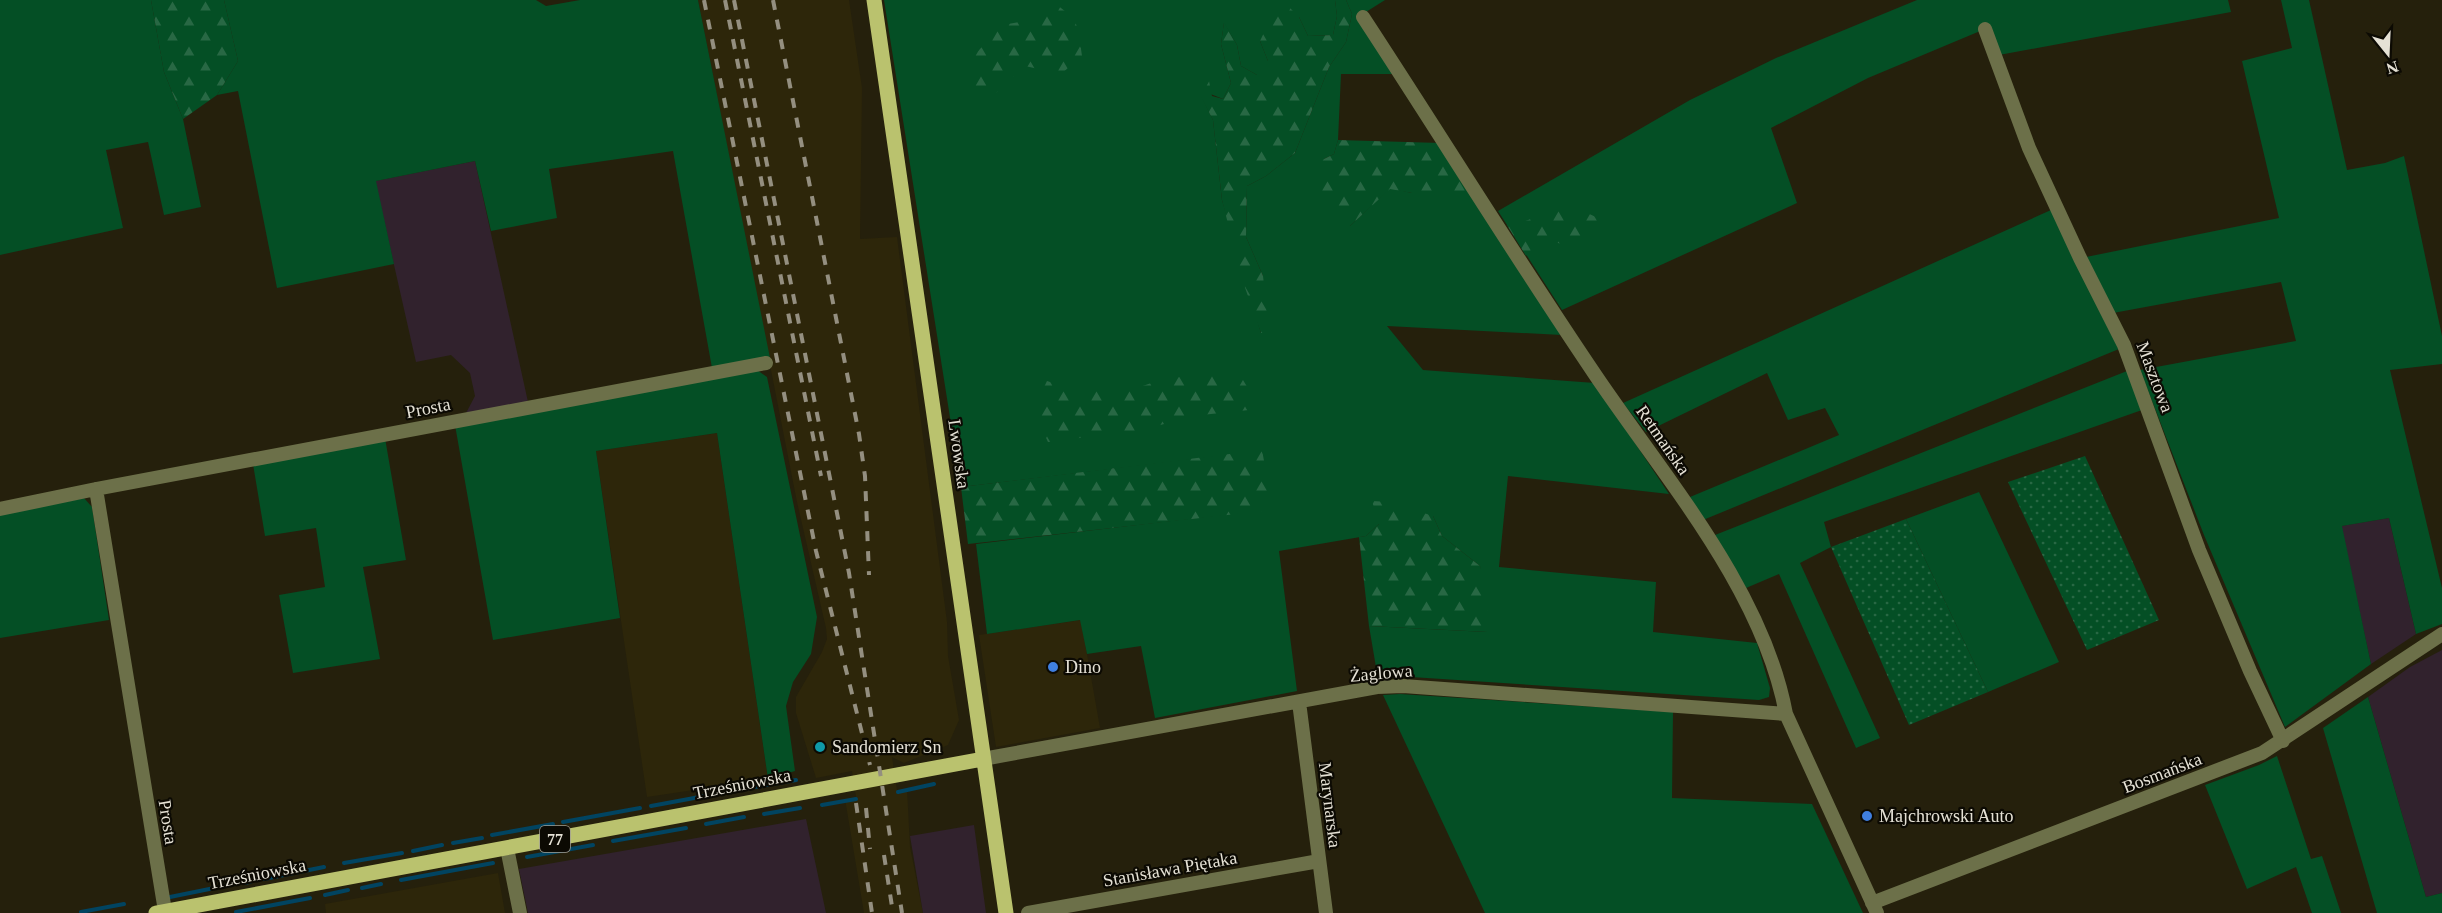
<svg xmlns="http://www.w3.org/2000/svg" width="2442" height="913" font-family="Georgia,serif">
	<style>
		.built { fill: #2d260a }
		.industrial { fill: #31222d }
		.grass { fill: #044f25 }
		.forest { fill: url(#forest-firs) }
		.garden { fill: url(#garden-dots) }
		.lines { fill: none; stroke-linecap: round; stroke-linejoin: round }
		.stream { stroke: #014461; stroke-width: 4 }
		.minor { stroke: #6c7049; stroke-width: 14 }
		.major { stroke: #bac26e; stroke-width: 15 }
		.rail { stroke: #948f80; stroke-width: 4; stroke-dasharray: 10 10; stroke-linecap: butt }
		.shop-dot { fill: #3f7fe0; stroke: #0c0a03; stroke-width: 2 }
		.culture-dot { fill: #0f9aa8; stroke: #0c0a03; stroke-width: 2 }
		.labels { text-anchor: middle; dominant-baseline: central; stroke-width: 4.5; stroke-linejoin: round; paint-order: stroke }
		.shield { fill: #0c0a03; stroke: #a4a096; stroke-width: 1.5 }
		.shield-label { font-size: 16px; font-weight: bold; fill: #e5e1d5 }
		.street-label { font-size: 18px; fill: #e5e1d5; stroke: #0c0a03 }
		.poi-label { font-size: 18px; fill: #e5e1d5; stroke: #0c0a03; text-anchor: start }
	</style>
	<defs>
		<pattern id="forest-firs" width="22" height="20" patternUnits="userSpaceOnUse" patternTransform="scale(1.5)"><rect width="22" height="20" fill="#044f25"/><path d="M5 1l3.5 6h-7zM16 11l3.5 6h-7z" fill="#286844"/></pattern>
		<pattern id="garden-dots" width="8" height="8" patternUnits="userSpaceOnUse" patternTransform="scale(1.5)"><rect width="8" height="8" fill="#044f25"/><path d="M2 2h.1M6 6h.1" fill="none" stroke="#286844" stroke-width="1.8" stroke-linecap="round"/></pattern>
	</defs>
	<rect width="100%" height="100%" fill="#25200c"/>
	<path class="built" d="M698,0h151l13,88 -2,151 37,-2 50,385 1,34 11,64 -11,25 -44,18 -12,-6 5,33 10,-1 3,58 13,66h-59l-19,-114 11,-2 -4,-26 -36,7 -20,-65v-16l26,-45 5,-13 -1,-11 -29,-126z
		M717,433l51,346 -121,18 -51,-346z
		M1081,620l19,108 -104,19 -17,-112z
		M498,873l7,40h-179l-1,-9z"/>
	<path class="industrial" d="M475,161l53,241 -63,13 10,-19 -5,-23 -19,-18 -35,7 -41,-181z
		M2389,518l27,116 -45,30 -30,-138z
		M2442,650v243l-16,4 -58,-200 42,-30z
		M806,819l20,94h-298l-9,-44z
		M974,825l12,88h-63l-13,-77z"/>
	<path class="grass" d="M0,0h151l13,72 19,47 18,88 -37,8 -16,-73 -42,8 17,78 -123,27z
		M224,0h312l10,6 34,-6h118l72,358 -58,10 -39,-217 -124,18 8,49 -66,13 -16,-70 -99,20 18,83 -117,24 -39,-197 -21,4 21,-34z
		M884,0h451l2,16 -4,19 -25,1 -9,-19 -39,24 8,20v14h-11l-16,-9 -4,-21 -13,-22 -3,21 10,39 -8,16 -25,-10 15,31 9,80 39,133 2,-57 -17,-39 1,-51 19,-10 29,-23 34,-86 17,-25 6,-28 -6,-14h39l-19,12 -9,2 38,60h-54l-3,66 -4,14 -10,5 26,67 40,-38 22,5h59l91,142 -175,-9 36,44 172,13 74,111 -161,-18 -9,91 157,15 -3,50 104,11 13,45 -1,9 -10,3 -363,-24 -18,3 -9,-53 118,6 -7,-66 -38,-30 -9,-20 -54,8 -13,12 -87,15 18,140 -142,27 -14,-72 -54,8 -7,-34 -93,14 -11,-90 296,-35 -11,-58 -300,36z
		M1917,0h311l3,12 -232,43 -14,-26 -117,49 -97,50 26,75 -235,107 -64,-99 192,-111 86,-42z
		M2281,0h28l38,170 38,-7 19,-7 38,180v28l-52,6 52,218v36l-26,10 -27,-116 -47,8 29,138 -86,63 -81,-192 -64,-165 156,-29 -15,-59 -168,31 -27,-56 193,-39 -37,-157 50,-13z
		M2051,210l68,139 -416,171 -13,-23 149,-62 -14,-27 -37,12 -21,-47 -121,59 -23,-29z
		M757,370l10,7 50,240 -6,37 -18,28 -7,24 9,65 -27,8 -51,-346 -121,18 24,167 -127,22 -38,-215z
		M2127,371l15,39 -318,112 7,25 -31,16 80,175 -24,10 -77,-174 -33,14 -31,-53z
		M385,438l21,122 -43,7 17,92 -87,14 -14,-78 46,-8 -9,-59 -51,8 -12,-72z
		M1979,492l80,170 -71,30 -82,-173z
		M84,498l8,9 17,113 -109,18v-123z
		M1400,694l273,18 -1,86 140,6 51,109h-378l-102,-218z
		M2368,697l58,200 16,-4v20h-65l-54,-185z
		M2277,756l34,103 11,-3 19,57h-29l-16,-46 -49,22 -42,-104 54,-20z"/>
	<path class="forest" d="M151,0h73l14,61 -21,34 -34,24 -19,-47z
		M1335,0h11l6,14 -6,28 -17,25 -34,86 -29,23 -19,10 -1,51 17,39 6,55 -8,2 -19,-54 -20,-79 -9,-80 -16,-31 12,-8 3,15 11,3 8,-16 -10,-39 3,-22 13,23 4,21 16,9h11v-14l-8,-20 12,-25 16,-10 11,11 9,19 25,-1 4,-19z
		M1056,4c25,19 22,22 26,52l-21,18 -36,-8 -31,29 -13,6 -11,-8 7,-19 -3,-19 8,-8 9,-20 34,-6z
		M1338,140l102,3 31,50h-59l-22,-4 -40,37c-26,-5 -28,-35 -34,-57l8,-10 10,-5z
		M1562,207l21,4 15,7 1,9 -30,19c-18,-6 -31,-6 -43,10l-19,-31c24,-1 34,-16 55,-18z
		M1205,374l35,1 12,20 1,11 -4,4 -57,6 -49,14 -95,12 -15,-32 14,-29 28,9h56l32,-11z
		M1262,450l11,60 -305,34 -7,-57z
		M1372,501l18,1 43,14 9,20 38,30 6,20 2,46 -119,-6 -10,-89 7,-1 13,-12z"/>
	<path class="garden" d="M2085,456l74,164 -72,30 -79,-168z
		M1906,519l82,173 -79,33 -78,-178z"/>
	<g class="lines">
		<path class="stream" d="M726,792l70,-12
			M898,792l36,-8
			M822,805l34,-6
			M651,806l54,-10
			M764,814l36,-6
			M563,822l77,-14
			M706,824l38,-7
			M492,835l61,-11
			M613,841l73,-13
			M453,843l29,-5
			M413,851l29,-6
			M527,857l66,-12
			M344,863l58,-10
			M264,879l60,-12
			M401,880l92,-17
			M245,883l7,-2
			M362,888l19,-4
			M325,895l23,-5
			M170,897l64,-13
			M81,912l43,-8
			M236,912l74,-14"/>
		<path class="minor" d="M1363,17c78,119 153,241 233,359 69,102 167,214 190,338l91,199
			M1985,29l44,119 51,110 44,87 75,205 51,121 33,70
			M96,489l69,422
			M0,509l96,-20 670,-126
			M1299,702l27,211
			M983,759l394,-72 26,-1 383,28
			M507,848l13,65
			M1872,903l390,-150 180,-119
			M1028,913l291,-52"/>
		<path class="major" d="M874,0l132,913
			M156,913l827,-154"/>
		<path class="rail" d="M704,0l112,551 54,214
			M725,0l96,476
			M734,0l115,573 53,340
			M773,0l86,434 6,42 4,99
			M856,803l16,110
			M866,808l4,41
			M884,855l9,58"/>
	</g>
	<g class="shop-dot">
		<circle cx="1053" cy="667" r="6"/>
		<circle cx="1867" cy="816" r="6"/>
	</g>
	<circle class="culture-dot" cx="820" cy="747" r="6"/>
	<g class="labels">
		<rect class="shield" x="540" y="826" width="30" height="26" rx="4.5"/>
		<g class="shield-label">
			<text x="555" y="839">77</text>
		</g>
		<g class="street-label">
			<text transform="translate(2155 377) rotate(69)">Masztowa</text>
			<text transform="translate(428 408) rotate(-11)">Prosta</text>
			<text transform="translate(1663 440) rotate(55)">Retmańska</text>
			<text transform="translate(959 454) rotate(82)">Lwowska</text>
			<text transform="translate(1381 673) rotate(-5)">Żaglowa</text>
			<text transform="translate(2162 773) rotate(-21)">Bosmańska</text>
			<text transform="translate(742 784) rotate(-11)">Trześniowska</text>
			<text transform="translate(1330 805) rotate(83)">Marynarska</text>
			<text transform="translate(168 822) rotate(81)">Prosta</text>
			<text transform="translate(1170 869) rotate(-10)">Stanisława Piętaka</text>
			<text transform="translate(257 874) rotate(-11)">Trześniowska</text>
		</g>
		<g class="poi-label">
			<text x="1065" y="667">Dino</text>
			<text x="832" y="747">Sandomierz Sn</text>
			<text x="1879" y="816">Majchrowski Auto</text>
		</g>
	</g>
	<g transform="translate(2388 54) rotate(162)" stroke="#0c0a03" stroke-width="4.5" paint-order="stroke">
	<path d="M0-4.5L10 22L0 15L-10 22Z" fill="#e5e1d5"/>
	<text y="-9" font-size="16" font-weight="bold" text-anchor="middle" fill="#e5e1d5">N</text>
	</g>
</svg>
